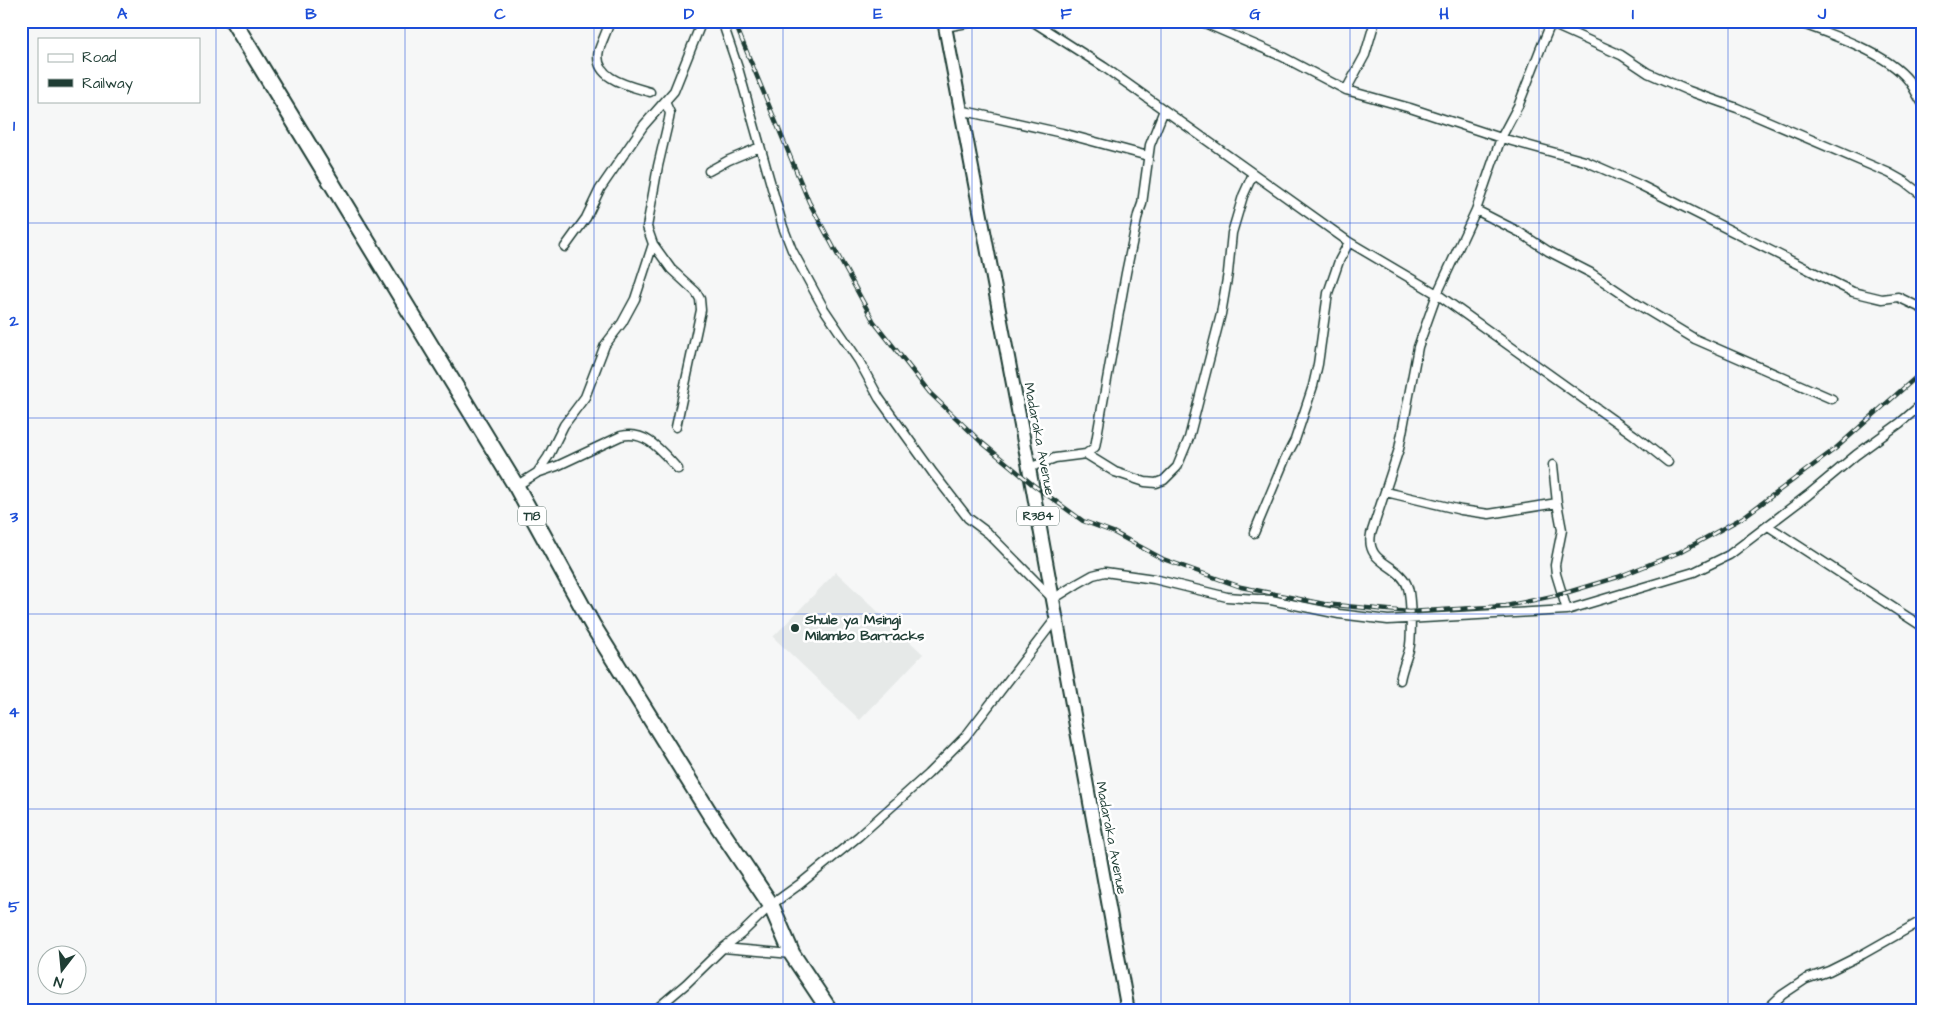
<svg xmlns="http://www.w3.org/2000/svg" width="1944" height="1032" font-family="'Architects Daughter',sans-serif">
	<style>
		.built { fill: #e6e9e8 }
		.lines { fill: none; stroke-linecap: round; stroke-linejoin: round }
		.street-casing { stroke: #1f3d34; stroke-width: 11 }
		.primary-casing { stroke: #1f3d34; stroke-width: 16 }
		.highway-casing { stroke: #1f3d34; stroke-width: 19 }
		.street { stroke: #fff; stroke-width: 8 }
		.primary { stroke: #fff; stroke-width: 12 }
		.highway { stroke: #fff; stroke-width: 15 }
		.rail-casing { stroke: #1f3d34; stroke-width: 4.5 }
		.rail { stroke: #fff; stroke-width: 2.5; stroke-dasharray: 8; stroke-linecap: butt }
		.grid { fill: none; stroke: #1d4ed8; stroke-width: 1; stroke-opacity: 0.55 }
		.poi-dot { fill: #1f3d34; stroke: #fff; stroke-width: 2 }
		.labels { text-anchor: middle; dominant-baseline: central; stroke-width: 5; stroke-linejoin: round; paint-order: stroke }
		.shield { fill: #fff; stroke: #627771; stroke-width: 1 }
		.shield-label { font-size: 12px; font-weight: bold; fill: #1f3d34 }
		.street-label { font-size: 14px; fill: #1f3d34; stroke: #fff }
		.poi-label { font-size: 14px; font-weight: bold; fill: #1f3d34; stroke: #fff; text-anchor: start }
		.neatline { fill: none; stroke: #1d4ed8; stroke-width: 2 }
		.grid-label { font-size: 16px; text-anchor: middle; font-weight: bold; fill: #1d4ed8 }
	</style>
	<rect width="100%" height="100%" fill="#f6f7f7"/>
	<filter id="ink" filterUnits="userSpaceOnUse"><feTurbulence type="fractalNoise" baseFrequency=".02" numOctaves="2"/><feDisplacementMap in="SourceGraphic" scale="10" xChannelSelector="R" yChannelSelector="G"/><feConvolveMatrix kernelMatrix="1 2 1 2 8 2 1 2 1" color-interpolation-filters="sRGB"/></filter>
	<g filter="url(#ink)">
		<path class="built" d="M836,572l87,82 -63,66 -87,-83z"/>
		<g class="lines">
			<g class="street-casing">
				<path id="street" d="M610,21c-3,10 -8,20 -11,29 -7,29 31,36 51,42
					M722,21l16,47 45,159 9,23 32,59 35,52 20,37 54,75 35,45 20,15 65,66 24,-15 16,-9 12,-3 49,7 73,18 44,3 68,14 49,6 179,-10 127,-38 35,-17 79,-60 48,-40 44,-32 23,-20
					M1032,21l72,46 245,175 88,52 197,141 34,27
					M1200,21l81,35 65,34 64,18 91,30 84,23 55,24 213,107 29,7 16,-2 25,12
					M1545,21l76,34 27,18 41,18 48,17 152,65 16,9 18,14
					M1794,21c34,12 94,32 115,60 5,7 9,16 14,23
					M945,27l33,-6
					M1346,90l19,-35 10,-34
					M665,102l5,11 -1,6 -11,47 -11,61 6,17 18,25 25,23 4,7 1,11 -25,117
					M960,110l102,23 86,23
					M709,171l20,-11 31,-13
					M1476,210l43,22 29,19 43,22 46,31 58,35 137,60
					M565,247l21,-29 14,-29 44,-64 30,-34 28,-70
					M1086,454l29,18 30,10 11,1 8,-3 13,-13 12,-29 32,-124 7,-41 4,-40 11,-37 10,-22
					M1553,465l4,38 5,27 -7,35 1,9 11,36
					M1029,468l26,-10 31,-4 9,-7 31,-174 12,-58 4,-11 8,-59 14,-35
					M537,473l20,-7 64,-30c26,-6 41,16 57,33
					M516,486l21,-13 11,-16 16,-32 21,-28 20,-52 17,-22 13,-24 18,-55
					M1386,492l75,18 28,4 68,-11
					M1768,526l155,101
					M1254,533l31,-74 10,-19 18,-54 5,-22 10,-71 11,-32 10,-19
					M1400,680c2,-11 6,-20 9,-30 3,-10 2,-52 -1,-62 -7,-25 -43,-23 -37,-54l28,-85 19,-102 19,-53 39,-84 25,-72 18,-34 21,-54 12,-29
					M723,948l69,6
					M654,1011l32,-27 37,-36 18,-14 30,-29 29,-21 59,-48 69,-62 37,-37 92,-120
					M1765,1011l17,-16 24,-16 23,-8 34,-17 60,-34"/>
			</g>
			<g class="primary-casing">
				<path id="primary" d="M944,21l85,447 99,543"/>
			</g>
			<g class="highway-casing">
				<path id="highway" d="M233,21l283,465 77,140 117,188 61,91 21,49 38,57"/>
			</g>
			<use href="#street" class="street"/>
			<use href="#primary" class="primary"/>
			<use href="#highway" class="highway"/>
			<g class="rail-casing">
				<path id="rail" d="M734,21l75,181 65,120 56,71 50,48 52,43 51,37 30,11 50,27 78,28 83,17 85,8 97,-6 56,-12 56,-17 62,-25 62,-34 93,-69 88,-78"/>
			</g>
			<use href="#rail" class="rail"/>
		</g>
	</g>
	<path class="grid" d="M216,21v990M405,21v990M594,21v990M783,21v990M972,21v990M1161,21v990M1350,21v990M1539,21v990M1728,21v990M21,223h1902M21,418h1902M21,614h1902M21,809h1902"/>
	<circle class="poi-dot" cx="795" cy="628" r="5"/>
	<g class="labels">
		<g class="shield">
			<rect x="518" y="506.5" width="28" height="19" rx="4"/>
			<rect x="1017" y="506.5" width="42" height="19" rx="4"/>
		</g>
		<g class="shield-label">
			<text x="532" y="516">T18</text>
			<text x="1038" y="516">R384</text>
		</g>
		<g class="street-label">
			<text transform="translate(1039 439) rotate(79)">Madaraka Avenue</text>
			<text transform="translate(1111 838) rotate(79)">Madaraka Avenue</text>
		</g>
		<g class="poi-label">
			<text x="805" y="620">Shule ya Msingi<tspan x="805" dy="16">Milambo Barracks</tspan></text>
		</g>
	</g>
	<rect width="1944" height="1032" fill="none" stroke="#fff" stroke-width="55"/>
	<rect x="38" y="38" width="162" height="65" fill="#ffffff" stroke="#a5b1ae"/>
	<rect x="48" y="54" width="25" height="8" fill="#ffffff" stroke="#a5b1ae"/>
	<text x="82" y="62" font-size="15" fill="#1f3d34">Road</text>
	<rect x="48" y="79" width="25" height="8" fill="#1f3d34" stroke="#a5b1ae"/>
	<text x="82" y="88" font-size="15" fill="#1f3d34">Railway</text>
	<g transform="translate(62 970) rotate(196)"><circle r="24" fill="#ffffff" stroke="#a5b1ae"/>
	<path d="M0-4L9 19L0 12L-9 19Z" fill="#1f3d34"/>
	<text y="-8" font-size="14" font-weight="bold" text-anchor="middle" fill="#1f3d34">N</text>
	</g>
	<rect x="28" y="28" width="1888" height="976" class="neatline"/>
	<g class="grid-label">
		<text x="122" y="19">A</text>
		<text x="311" y="19">B</text>
		<text x="500" y="19">C</text>
		<text x="689" y="19">D</text>
		<text x="878" y="19">E</text>
		<text x="1066" y="19">F</text>
		<text x="1255" y="19">G</text>
		<text x="1444" y="19">H</text>
		<text x="1633" y="19">I</text>
		<text x="1822" y="19">J</text>
		<text x="14" y="131">1</text>
		<text x="14" y="326">2</text>
		<text x="14" y="522">3</text>
		<text x="14" y="717">4</text>
		<text x="14" y="912">5</text>
	</g>
</svg>
